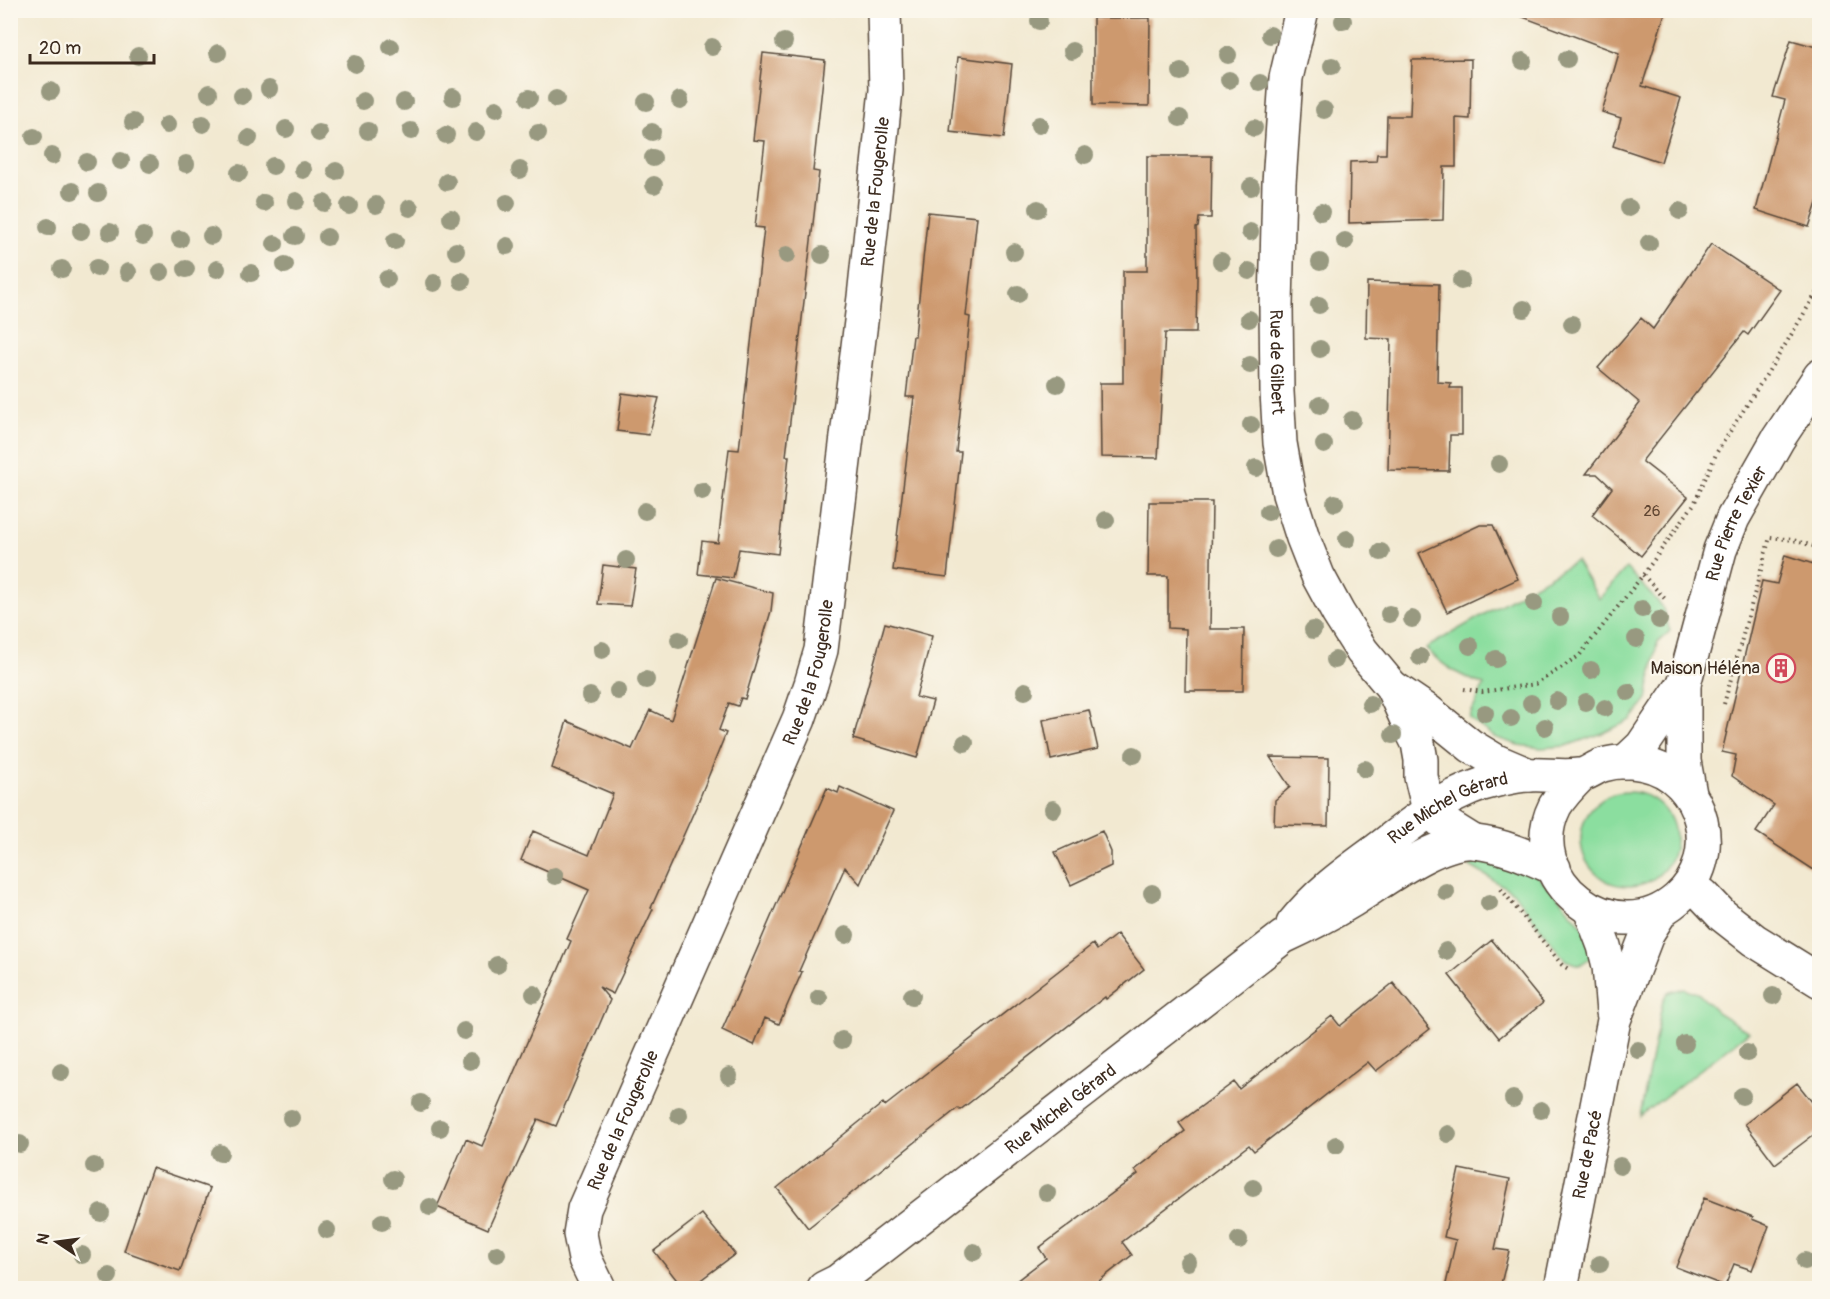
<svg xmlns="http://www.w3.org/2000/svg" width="1830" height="1299" font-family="Pangolin,sans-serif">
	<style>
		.green { fill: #8bde9f; stroke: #63845e; stroke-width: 1.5 }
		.building { fill: #cd996e }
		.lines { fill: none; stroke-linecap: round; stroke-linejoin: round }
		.minor-casing { stroke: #564739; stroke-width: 36 }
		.path { stroke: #564739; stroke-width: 4; stroke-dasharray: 1.5 4.5; stroke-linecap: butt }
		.minor { stroke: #fff; stroke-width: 33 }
		.tree { fill: #989980 }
		.labels { text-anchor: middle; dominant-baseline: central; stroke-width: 4.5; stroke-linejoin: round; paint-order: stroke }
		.number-label { font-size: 15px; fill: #604632 }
		.street-label { font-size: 18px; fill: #3b2a1e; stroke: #fbf7ec }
		.poi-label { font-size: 18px; fill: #3b2a1e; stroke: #fbf7ec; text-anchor: end }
	</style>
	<rect width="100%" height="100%" fill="#fbf7ec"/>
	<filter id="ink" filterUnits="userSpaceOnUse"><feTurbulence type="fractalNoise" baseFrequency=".0167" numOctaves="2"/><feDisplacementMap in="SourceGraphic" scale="12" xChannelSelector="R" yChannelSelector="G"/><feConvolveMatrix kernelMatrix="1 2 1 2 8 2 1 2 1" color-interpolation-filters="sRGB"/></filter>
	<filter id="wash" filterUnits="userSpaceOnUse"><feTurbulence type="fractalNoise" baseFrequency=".008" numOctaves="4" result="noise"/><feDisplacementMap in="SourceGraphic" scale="24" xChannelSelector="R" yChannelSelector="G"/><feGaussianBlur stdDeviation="1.35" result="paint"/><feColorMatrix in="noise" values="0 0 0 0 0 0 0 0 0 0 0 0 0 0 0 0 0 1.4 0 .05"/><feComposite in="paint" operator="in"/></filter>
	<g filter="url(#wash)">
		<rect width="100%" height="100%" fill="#f2e9d1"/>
		<path class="green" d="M1576,561l23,38 27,-31 36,38 8,25 -13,12 -10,57 -16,20 -28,13 -37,13 -25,2 -23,-3 -24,-8 -25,-19 15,-33c-23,-9 -41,-18 -58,-37z
			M1581 839a47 47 0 1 1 94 0a47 47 0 1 1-94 0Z
			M1470,857l22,1 44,17 18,17 33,39 7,24 -14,10 -15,-5 -52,-68 -43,-26z
			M1684,988l15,6 18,18 32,20 -109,84 23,-116 4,-7z"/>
		<g id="blocks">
			<path class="building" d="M1515,10h151l-24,76 39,12 -20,64 -48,-16 8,-28 -19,-6 17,-59 -104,-39z
				M1093,18h57l-1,88 -56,-1z
				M1791,40l29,8v146l-11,33 -53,-17 29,-110 -12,-3z
				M763,53l62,7 -12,111 6,1 -33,284h3l-11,98 -39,-5 -6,29 -35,-4 4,-33 16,2 11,-94 10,1 25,-222 -9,-1 10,-86 -12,-1z
				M958,57l54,7 -8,74 -54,-6z
				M1471,59l-1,60 -14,-1v49h-12l-1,53 -94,3 1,-61 26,-1 1,-7h9l1,-38h23l2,-56z
				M1147,156h65l-1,62h-12l-1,9 -2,1 1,50 -1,55h-31l-7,125 -57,-1 -1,-74h23v-112h24z
				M928,212l49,5 -11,99 4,1 -14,135h5l-14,125 -54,-7 21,-173h-8l7,-61h2z
				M1711,244l69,46 -32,45 -4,-3 -102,129 46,36 -47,59 -49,-41 20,-27 -15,-14h-11l54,-71 -42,-35 43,-50 12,11z
				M1367,282l72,2 -2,98 14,1 -1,5h12v47h-12l-1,36 -61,-1 3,-131 -25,-1z
				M622,393l37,5 -10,37 -32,-4z
				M1149,502h63l-2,127h34l-1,62h-58l1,-62 -18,-1v-52h-20z
				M1480,525h13l25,54 -71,33 -28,-59z
				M1785,555l35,11v308l-64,-42 18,-27 -42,-29 4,-21 -14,-3 40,-171 15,3z
				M603,565l33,4 -6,37 -32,-2z
				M716,578l57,15 -2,18 -26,88 -4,-1 -3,8 -9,-3 -10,27 7,3 -30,74 -45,101 2,1 -40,85 -14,-7 11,13 -54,126 -18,-7 -50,110 -51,-22 29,-68 16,7 89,-205 -4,-2 22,-49 -68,-30 12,-29 56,24 24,-61 -61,-26 15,-47 65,28 18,-39 21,10z
				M885,623l47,13 -16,61 17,4 -16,57 -64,-19z
				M1089,710l9,39 -47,11 -8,-40z
				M1270,757l59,1 -1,68 -54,-1 1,-25 15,-13z
				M840,787l53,24 -33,73 -15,-17 -46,104 3,1 -23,52 -14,-6 -11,27 -32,-15 105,-242 11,5z
				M1102,831l9,21v14l-40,19 -16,-33z
				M1117,934l27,35 -38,30 -1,-2 -145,113 -2,-2 -150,120 -31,-40 106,-85 2,3 208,-162 4,6z
				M1492,940l51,63 -44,35 -50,-63z
				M1393,983l37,46 -54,42 -8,-9 -114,89 -5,-6 -127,97 10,13 -42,33h-83l39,-30 -7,-10 99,-74 -3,-4 50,-39 -6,-8 55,-41 5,7 93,-73 8,10z
				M1797,1083l23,29v18l-45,34 -30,-40z
				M152,1168l58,20 -30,83 -56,-20z
				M1459,1169l51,10 -15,70 14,2 -9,37h-55l11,-48 -12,-3z
				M1704,1198l49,19 -1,2 17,7 -17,44 -18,-6 -9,22 -49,-19z
				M702,1214l33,40 -45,34h-7l-29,-37z"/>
		</g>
	</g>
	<g filter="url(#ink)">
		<use href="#blocks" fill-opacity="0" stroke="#564739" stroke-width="1.5"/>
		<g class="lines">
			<g class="minor-casing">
				<g id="minor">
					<path id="s1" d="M1302,10l-16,68 -7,105 -3,123 1,86 3,51 9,51 14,44 15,38 20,37 24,38 30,36 20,44 6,12 3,17v17l8,33 13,12 32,20"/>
					<path d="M1392,687l37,25 42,34 25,15 33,14"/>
					<path d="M1625,762l17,-16 42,-62"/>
					<path id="s2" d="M1690,794l-6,-33v-77l36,-134 13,-32 45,-79 42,-63"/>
					<path d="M1690,886l13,9 19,20 32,25 66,41"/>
					<path d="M1590,909l14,37 5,20 4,46"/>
					<path id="s3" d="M1293,924c26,-33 54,-52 88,-77 36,-28 71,-57 117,-67 9,-2 21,-5 31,-5 16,-1 33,2 50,0 8,0 16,-8 24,-10 13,-4 28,-4 41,-1 61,13 80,94 33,135 -63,55 -159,-19 -122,-93 7,-12 16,-21 26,-31"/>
					<path id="s4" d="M599,1288l-14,-29 -5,-25 4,-25 215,-490 12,-35 10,-34 43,-353 22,-207 -2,-80"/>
					<path id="s5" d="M824,1288l14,-7 445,-344c22,-10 44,-21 65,-34 33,-20 89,-64 127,-61 28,3 54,15 79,26"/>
					<path id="s6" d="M1561,1288l53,-268 34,-88 14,-22"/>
				</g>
			</g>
			<path class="path" d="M1643,575l24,26
				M1464,689l18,3 54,-8 43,-28 64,-81 51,-71 23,-52 65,-102 38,-63
				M1724,704l46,-167 23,3 27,8
				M1501,889l61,76 8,5"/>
			<use href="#minor" class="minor"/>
		</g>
		<g class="tree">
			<circle cx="1039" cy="21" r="9"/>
			<circle cx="1343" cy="21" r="9"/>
			<circle cx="1270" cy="35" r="9"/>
			<circle cx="784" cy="42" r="9"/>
			<circle cx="391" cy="47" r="9"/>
			<circle cx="712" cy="47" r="9"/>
			<circle cx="1072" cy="51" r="9"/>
			<circle cx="218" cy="53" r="9"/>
			<circle cx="1228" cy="55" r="9"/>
			<circle cx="138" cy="56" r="9"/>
			<circle cx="1567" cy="59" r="9"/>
			<circle cx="1523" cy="61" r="9"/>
			<circle cx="355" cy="64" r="9"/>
			<circle cx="1332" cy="66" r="9"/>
			<circle cx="1181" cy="72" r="9"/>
			<circle cx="1229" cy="80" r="9"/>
			<circle cx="1260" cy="83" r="9"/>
			<circle cx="269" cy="89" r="9"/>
			<circle cx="51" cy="91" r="9"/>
			<circle cx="209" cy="93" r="9"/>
			<circle cx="242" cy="96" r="9"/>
			<circle cx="453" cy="97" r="9"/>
			<circle cx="529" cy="98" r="9"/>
			<circle cx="556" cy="99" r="9"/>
			<circle cx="680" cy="100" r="9"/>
			<circle cx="363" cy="101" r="9"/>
			<circle cx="404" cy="102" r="9"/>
			<circle cx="646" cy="102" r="9"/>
			<circle cx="496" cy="109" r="9"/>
			<circle cx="1324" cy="110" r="9"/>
			<circle cx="1180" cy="118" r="9"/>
			<circle cx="133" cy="122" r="9"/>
			<circle cx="203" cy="124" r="9"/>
			<circle cx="167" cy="125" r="9"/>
			<circle cx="1039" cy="125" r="9"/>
			<circle cx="1254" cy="128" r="9"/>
			<circle cx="286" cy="129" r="9"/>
			<circle cx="368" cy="131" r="9"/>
			<circle cx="411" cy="131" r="9"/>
			<circle cx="476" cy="132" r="9"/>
			<circle cx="652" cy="132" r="9"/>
			<circle cx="319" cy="133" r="9"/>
			<circle cx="538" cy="133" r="9"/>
			<circle cx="446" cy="135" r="9"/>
			<circle cx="34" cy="137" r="9"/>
			<circle cx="249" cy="138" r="9"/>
			<circle cx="1085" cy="155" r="9"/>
			<circle cx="52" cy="156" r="9"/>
			<circle cx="653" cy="158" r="9"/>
			<circle cx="121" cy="161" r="9"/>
			<circle cx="87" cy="162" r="9"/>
			<circle cx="150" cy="164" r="9"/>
			<circle cx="186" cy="164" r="9"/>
			<circle cx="273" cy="166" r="9"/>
			<circle cx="303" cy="170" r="9"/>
			<circle cx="520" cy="170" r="9"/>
			<circle cx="336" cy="171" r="9"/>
			<circle cx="239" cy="173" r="9"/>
			<circle cx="447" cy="182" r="9"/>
			<circle cx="654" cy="185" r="9"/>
			<circle cx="1251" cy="187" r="9"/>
			<circle cx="72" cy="191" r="9"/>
			<circle cx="98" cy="193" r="9"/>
			<circle cx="296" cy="201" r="9"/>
			<circle cx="264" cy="203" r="9"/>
			<circle cx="324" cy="203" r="9"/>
			<circle cx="507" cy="203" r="9"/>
			<circle cx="376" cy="205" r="9"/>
			<circle cx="349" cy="206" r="9"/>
			<circle cx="410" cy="208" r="9"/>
			<circle cx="1629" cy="208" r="9"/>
			<circle cx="1038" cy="209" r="9"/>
			<circle cx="1680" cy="211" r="9"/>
			<circle cx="1321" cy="212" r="9"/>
			<circle cx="451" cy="218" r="9"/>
			<circle cx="48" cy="227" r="9"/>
			<circle cx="81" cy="231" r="9"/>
			<circle cx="110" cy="232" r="9"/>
			<circle cx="1250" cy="232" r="9"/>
			<circle cx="143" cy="236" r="9"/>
			<circle cx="211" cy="236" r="9"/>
			<circle cx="295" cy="236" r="9"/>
			<circle cx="327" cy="237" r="9"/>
			<circle cx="180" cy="239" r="9"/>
			<circle cx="395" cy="241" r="9"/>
			<circle cx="1345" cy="241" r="9"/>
			<circle cx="1649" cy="243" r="9"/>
			<circle cx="275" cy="244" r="9"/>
			<circle cx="507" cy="246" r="9"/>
			<circle cx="456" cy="251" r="9"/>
			<circle cx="1014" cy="252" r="9"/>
			<circle cx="787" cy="255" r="9"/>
			<circle cx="822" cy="255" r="9"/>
			<circle cx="1221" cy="261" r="9"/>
			<circle cx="1320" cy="262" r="9"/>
			<circle cx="285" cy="265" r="9"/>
			<circle cx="97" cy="268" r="9"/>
			<circle cx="62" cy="269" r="9"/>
			<circle cx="186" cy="269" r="9"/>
			<circle cx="217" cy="269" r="9"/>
			<circle cx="1249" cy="271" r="9"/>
			<circle cx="128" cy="272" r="9"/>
			<circle cx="161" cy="272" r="9"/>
			<circle cx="251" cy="273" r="9"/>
			<circle cx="387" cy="279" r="9"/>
			<circle cx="462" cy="281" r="9"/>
			<circle cx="1461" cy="281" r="9"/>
			<circle cx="434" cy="283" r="9"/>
			<circle cx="1018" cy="294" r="9"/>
			<circle cx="1319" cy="305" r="9"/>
			<circle cx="1524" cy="309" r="9"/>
			<circle cx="1249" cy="319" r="9"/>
			<circle cx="1572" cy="324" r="9"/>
			<circle cx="1320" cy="349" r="9"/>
			<circle cx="1250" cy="365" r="9"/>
			<circle cx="1057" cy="384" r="9"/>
			<circle cx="1320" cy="405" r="9"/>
			<circle cx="1352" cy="420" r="9"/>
			<circle cx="1251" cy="425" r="9"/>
			<circle cx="1324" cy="445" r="9"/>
			<circle cx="1499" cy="464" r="9"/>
			<circle cx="1256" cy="468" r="9"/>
			<circle cx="702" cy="491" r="9"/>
			<circle cx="1335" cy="503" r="9"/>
			<circle cx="645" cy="511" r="9"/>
			<circle cx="1268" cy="512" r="9"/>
			<circle cx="1106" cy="520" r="9"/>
			<circle cx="1347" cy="539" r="9"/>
			<circle cx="1276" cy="549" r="9"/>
			<circle cx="1381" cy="552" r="9"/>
			<circle cx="626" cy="560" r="9"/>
			<circle cx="1534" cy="603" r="9"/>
			<circle cx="1642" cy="609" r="9"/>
			<circle cx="1389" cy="614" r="9"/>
			<circle cx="1560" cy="617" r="9"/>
			<circle cx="1412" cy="619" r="9"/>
			<circle cx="1659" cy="620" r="9"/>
			<circle cx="1313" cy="630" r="9"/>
			<circle cx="1636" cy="639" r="9"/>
			<circle cx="679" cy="640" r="9"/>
			<circle cx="1470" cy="646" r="9"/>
			<circle cx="602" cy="650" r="9"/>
			<circle cx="1420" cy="657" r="9"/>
			<circle cx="1496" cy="659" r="9"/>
			<circle cx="1335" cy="660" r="9"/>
			<circle cx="1591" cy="670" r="9"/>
			<circle cx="646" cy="680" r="9"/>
			<circle cx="618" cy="691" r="9"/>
			<circle cx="1025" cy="691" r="9"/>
			<circle cx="1628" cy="692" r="9"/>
			<circle cx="590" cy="696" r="9"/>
			<circle cx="1557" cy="701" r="9"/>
			<circle cx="1586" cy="702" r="9"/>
			<circle cx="1531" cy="703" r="9"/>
			<circle cx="1370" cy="704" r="9"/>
			<circle cx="1605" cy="708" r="9"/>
			<circle cx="1485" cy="713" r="9"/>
			<circle cx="1511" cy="718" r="9"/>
			<circle cx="1545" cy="727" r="9"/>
			<circle cx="1393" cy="735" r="9"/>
			<circle cx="965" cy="743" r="9"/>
			<circle cx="1134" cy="755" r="9"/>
			<circle cx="1365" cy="769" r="9"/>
			<circle cx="1053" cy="809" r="9"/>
			<circle cx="555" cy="876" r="9"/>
			<circle cx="1446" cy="892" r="9"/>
			<circle cx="1152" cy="893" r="9"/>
			<circle cx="1489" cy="903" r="9"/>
			<circle cx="846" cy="935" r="9"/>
			<circle cx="1446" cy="951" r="9"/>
			<circle cx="497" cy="965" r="9"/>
			<circle cx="534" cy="994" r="9"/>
			<circle cx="912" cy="996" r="9"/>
			<circle cx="1773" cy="996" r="9"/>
			<circle cx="819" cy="998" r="9"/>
			<circle cx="464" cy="1031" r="9"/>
			<circle cx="842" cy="1040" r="9"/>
			<circle cx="1685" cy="1044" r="9"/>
			<circle cx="1638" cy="1050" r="9"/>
			<circle cx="1747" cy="1053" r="9"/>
			<circle cx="470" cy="1061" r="9"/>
			<circle cx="61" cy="1072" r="9"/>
			<circle cx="729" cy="1076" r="9"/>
			<circle cx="1742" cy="1096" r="9"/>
			<circle cx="1513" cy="1099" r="9"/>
			<circle cx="421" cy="1103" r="9"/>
			<circle cx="1541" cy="1110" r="9"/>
			<circle cx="679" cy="1115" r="9"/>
			<circle cx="291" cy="1118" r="9"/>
			<circle cx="440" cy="1128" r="9"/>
			<circle cx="1448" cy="1134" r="9"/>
			<circle cx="20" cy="1144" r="9"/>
			<circle cx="1336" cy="1145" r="9"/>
			<circle cx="220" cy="1153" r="9"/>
			<circle cx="94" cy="1166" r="9"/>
			<circle cx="1620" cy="1166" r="9"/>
			<circle cx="393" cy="1179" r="9"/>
			<circle cx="1253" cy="1188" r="9"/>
			<circle cx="1047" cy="1193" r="9"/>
			<circle cx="430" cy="1207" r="9"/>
			<circle cx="101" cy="1213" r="9"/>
			<circle cx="382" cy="1222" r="9"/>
			<circle cx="327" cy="1230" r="9"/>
			<circle cx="1239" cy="1240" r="9"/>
			<circle cx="974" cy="1252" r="9"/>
			<circle cx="497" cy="1254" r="9"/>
			<circle cx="82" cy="1255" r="9"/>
			<circle cx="1805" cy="1261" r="9"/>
			<circle cx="1188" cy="1262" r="9"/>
			<circle cx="1600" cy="1264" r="9"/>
			<circle cx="109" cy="1276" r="9"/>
		</g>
	</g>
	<defs>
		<g id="building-ring" transform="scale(1.5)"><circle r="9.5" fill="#fbf7ec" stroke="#d1495b" stroke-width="1.5"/><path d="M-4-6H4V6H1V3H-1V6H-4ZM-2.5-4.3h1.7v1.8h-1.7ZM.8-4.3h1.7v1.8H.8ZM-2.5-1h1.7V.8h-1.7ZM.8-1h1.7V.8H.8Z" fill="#d1495b"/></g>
	</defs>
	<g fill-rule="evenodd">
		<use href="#building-ring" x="1781" y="668"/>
	</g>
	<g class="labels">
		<g class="number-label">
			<text x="1652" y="511">26</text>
		</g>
		<g class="street-label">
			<text stroke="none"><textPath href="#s4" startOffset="1152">Rue de la Fougerolle</textPath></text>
			<text stroke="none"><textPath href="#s1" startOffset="354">Rue de Gilbert</textPath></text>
			<text stroke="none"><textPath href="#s2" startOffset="280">Rue Pierre Texier</textPath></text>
			<text stroke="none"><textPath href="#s4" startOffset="666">Rue de la Fougerolle</textPath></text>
			<text stroke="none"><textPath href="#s3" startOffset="196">Rue Michel Gérard</textPath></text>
			<text stroke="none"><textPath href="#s5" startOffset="297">Rue Michel Gérard</textPath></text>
			<text stroke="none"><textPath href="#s4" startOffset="180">Rue de la Fougerolle</textPath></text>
			<text stroke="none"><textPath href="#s6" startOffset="136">Rue de Pacé</textPath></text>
		</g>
		<g class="poi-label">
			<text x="1760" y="668">Maison Héléna</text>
		</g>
	</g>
	<rect width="1830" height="1299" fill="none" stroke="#fbf7ec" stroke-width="36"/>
	<g transform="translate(57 1242) rotate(283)" stroke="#fbf7ec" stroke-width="4.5" paint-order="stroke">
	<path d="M0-4.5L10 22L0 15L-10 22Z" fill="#3b2a1e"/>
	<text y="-9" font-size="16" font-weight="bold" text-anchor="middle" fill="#3b2a1e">N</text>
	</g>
	<path d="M30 54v9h124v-9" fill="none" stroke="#3b2a1e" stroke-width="3"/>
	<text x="39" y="54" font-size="18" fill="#3b2a1e" stroke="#fbf7ec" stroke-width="4.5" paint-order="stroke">20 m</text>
</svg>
